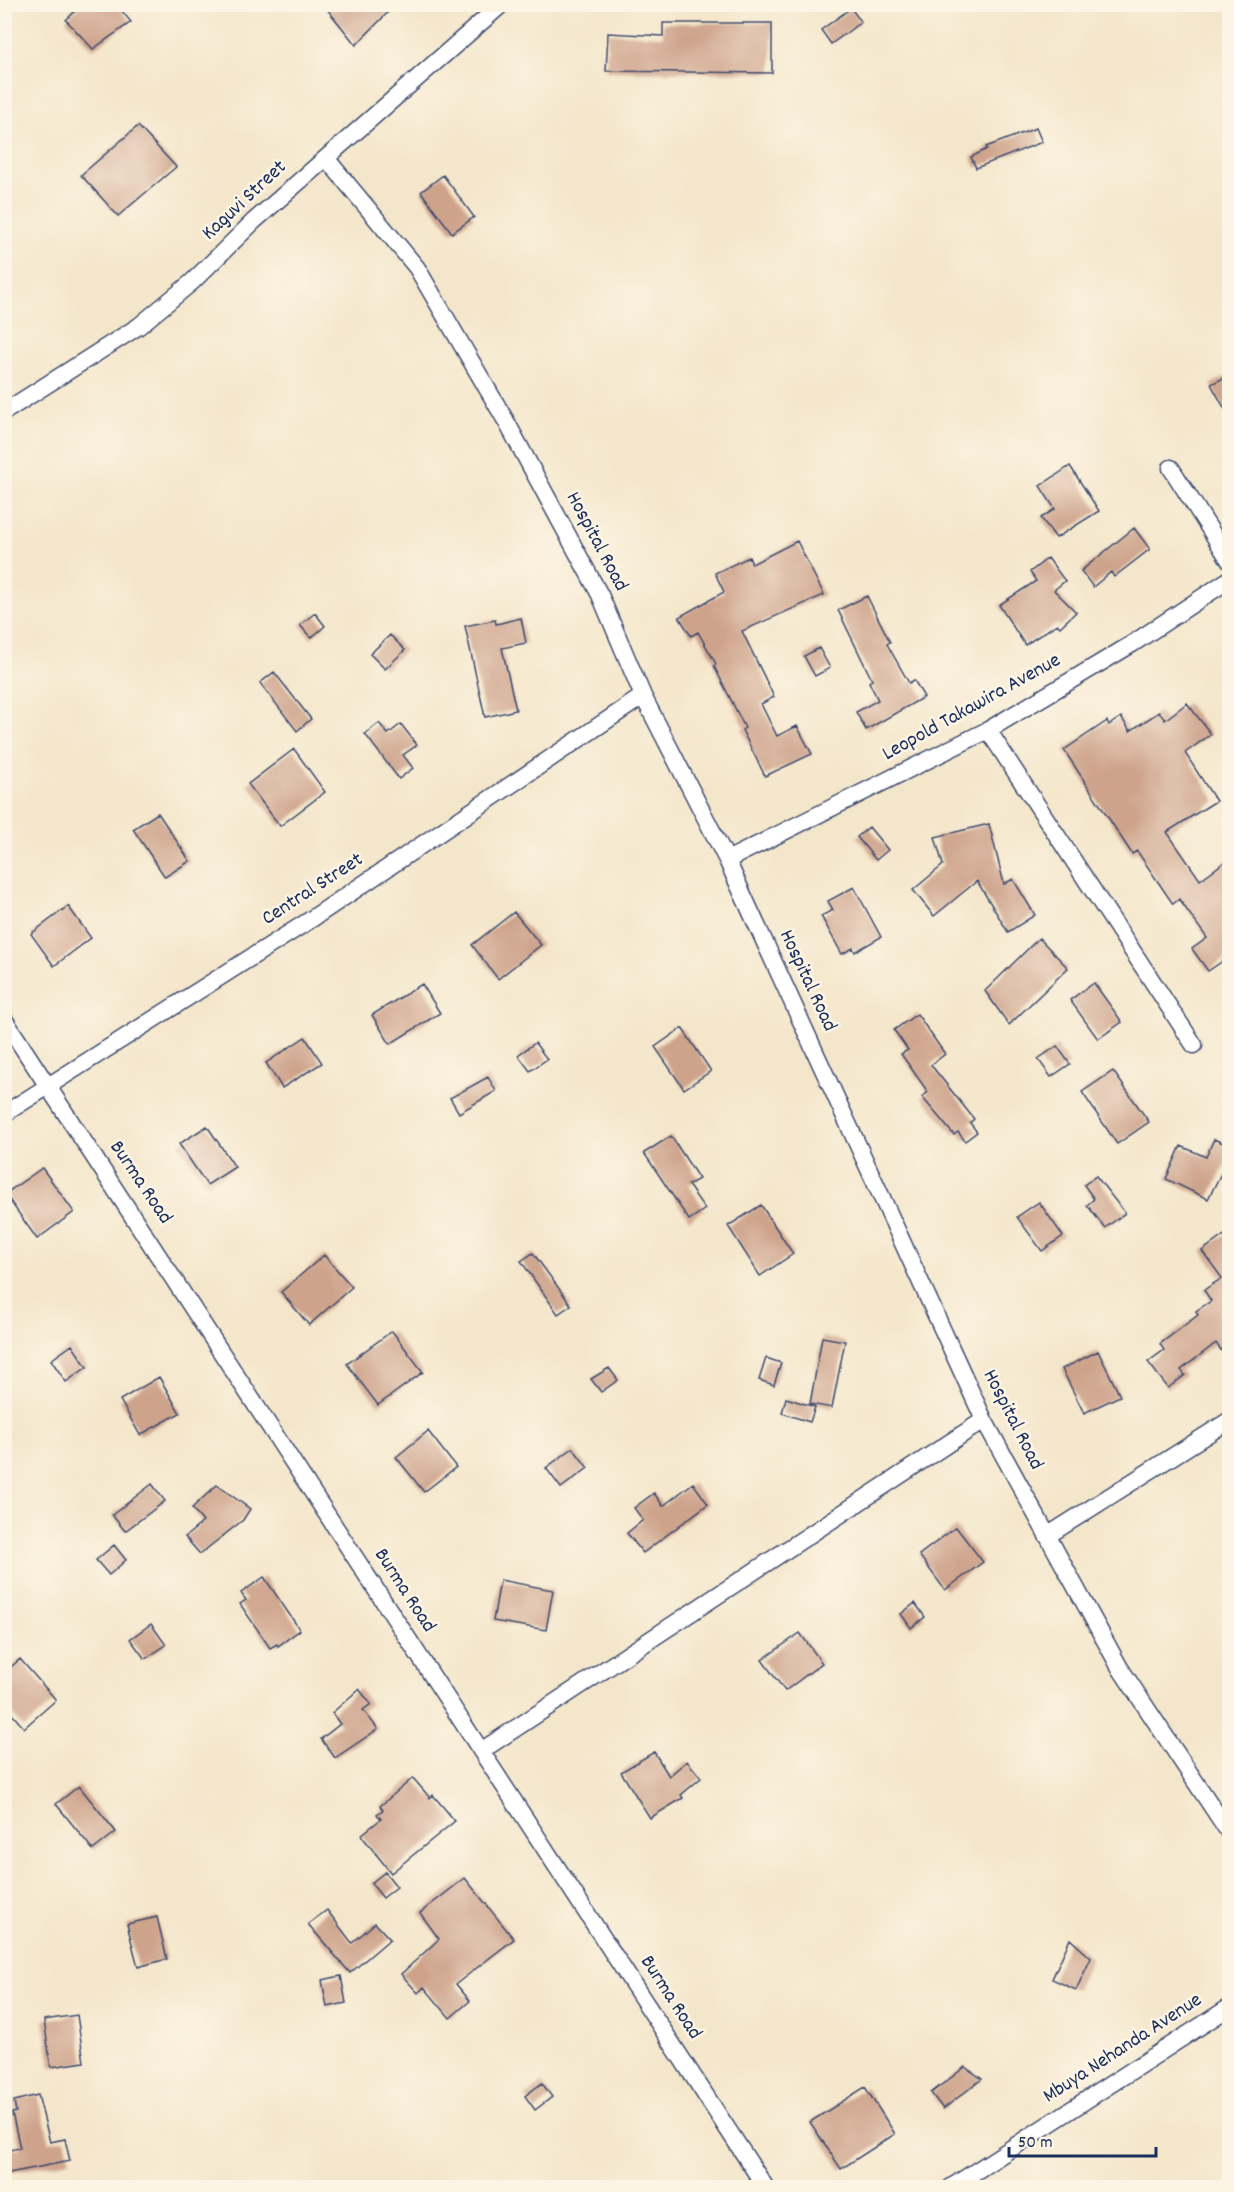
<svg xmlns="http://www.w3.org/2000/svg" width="1234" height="2192" font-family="Dekko,sans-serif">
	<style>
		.building { fill: #cea38b }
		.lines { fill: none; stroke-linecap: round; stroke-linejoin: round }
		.street-casing { stroke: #3c4a6e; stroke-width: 19 }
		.street { stroke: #fff; stroke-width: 16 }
		.labels { text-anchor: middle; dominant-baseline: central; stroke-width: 5; stroke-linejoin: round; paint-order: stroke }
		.street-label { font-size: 21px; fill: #1b2f5e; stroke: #fcf5e5 }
	</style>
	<rect width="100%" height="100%" fill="#fcf5e5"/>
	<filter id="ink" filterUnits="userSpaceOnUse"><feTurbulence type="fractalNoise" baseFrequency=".0167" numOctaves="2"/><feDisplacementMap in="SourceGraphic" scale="12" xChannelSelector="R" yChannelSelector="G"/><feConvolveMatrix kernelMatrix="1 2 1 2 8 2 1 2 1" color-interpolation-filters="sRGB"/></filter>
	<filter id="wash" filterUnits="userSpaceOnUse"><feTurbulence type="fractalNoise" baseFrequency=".008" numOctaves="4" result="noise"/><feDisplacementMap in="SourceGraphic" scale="24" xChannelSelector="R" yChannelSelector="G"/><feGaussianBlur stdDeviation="1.35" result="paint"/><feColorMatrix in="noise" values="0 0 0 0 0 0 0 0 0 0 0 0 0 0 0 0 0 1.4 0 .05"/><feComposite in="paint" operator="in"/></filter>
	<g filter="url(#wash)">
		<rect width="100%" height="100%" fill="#f4e6cb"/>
		<g id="blocks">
			<path class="building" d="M82,4h34l15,18 -38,27 -27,-29z
				M323,4h73l-40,41z
				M851,8l10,14 -30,22 -10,-14z
				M663,23h109v50l-166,-2 2,-38 55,3z
				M138,126l38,41 -58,49 -37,-41z
				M1036,128l6,14 -66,26 -5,-11 16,-8 -1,-2z
				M443,175l31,42 -22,16 -31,-41z
				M1230,375v43l-19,-34z
				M1070,466l29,45 -43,27 -15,-20 14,-9 -15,-23z
				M1134,528l16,21 -36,28 -3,-5 -18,15 -12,-16z
				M797,541l27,54 -82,36 32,66 -13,7 16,32 20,-10 15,28 -47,22 -23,-46 3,-2 -31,-62 2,-2 -18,-32 -7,4 -12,-19 45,-25 -9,-19 34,-16 3,7z
				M1048,558l17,23 -11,9 22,22 -16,15 -3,-3 -32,21 -26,-40 37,-24 -6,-9z
				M867,596l23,46 -3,2 22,39 5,-3 10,17 -58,33 -10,-18 22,-12 -9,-18 3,-2 -34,-70z
				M315,613l10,13 -14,12 -11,-13z
				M521,618l5,25 -24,5 14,62 -31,7 -20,-91 30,-6 1,4z
				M390,635l15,15 -20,19 -15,-15z
				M819,648l11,20 -15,8 -11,-20z
				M274,672l37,47 -14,12 -37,-48z
				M1187,703l24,31 -26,19 31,48 -49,31 33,48 30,-22v98l-22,15 -16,-22 15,-11 -28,-39 -6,5 -36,-53 -5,3 -68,-104 43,-29 2,4 12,-8 9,14 29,-19 6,8z
				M379,723l9,11 13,-10 16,21 -14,10 10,13 -14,11 -34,-45z
				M294,749l31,43 -45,34 -32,-42z
				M158,813l32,48 -25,16 -32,-48z
				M989,824l15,60 9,-5 22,36 -27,17 -31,-51 -43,35 -21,-26 30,-25 -8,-28z
				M869,827l19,23 -12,10 -19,-23z
				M854,887l27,50 -26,15 -2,-4 -11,6 -21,-38 12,-6 -5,-9z
				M68,906l23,32 -37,28 -23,-32z
				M514,912l27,33 -43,34 -26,-34z
				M1039,938l29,30 -59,57 -24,-34z
				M1094,983l28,39 -24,17 -28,-39z
				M422,984l18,29 -50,31 -18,-29z
				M917,1014l28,40 -14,11 43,54 -4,4 7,9 -12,9 -7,-9 -4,3 -32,-38 6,-5 -27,-38 7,-4 -14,-20z
				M682,1028l29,43 -27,18 -29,-42z
				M305,1037l17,26 -40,25 -16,-25z
				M535,1043l12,16 -17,12 -12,-16z
				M1057,1046l13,18 -19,13 -13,-18z
				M1113,1071l36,51 -32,22 -35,-52z
				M488,1077l8,14 -37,22 -9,-15z
				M207,1126l28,41 -28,18 -28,-41z
				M671,1136l28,43 -11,6 17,24 -16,11 -45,-67z
				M1214,1139l16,7v10l-22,43 -42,-20 15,-33 25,11z
				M42,1168l32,44 -37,27 -32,-45z
				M1096,1176l29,37 -20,15 -18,-23 7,-6 -10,-14z
				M1039,1202l24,34 -21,15 -25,-34z
				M761,1205l32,49 -33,22 -32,-50z
				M1230,1231v132l-14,-20 -35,27 4,5 -17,13 -20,-26 16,-12 -4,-6 38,-29 -2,-4 15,-10 -7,-11 18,-12 -20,-27z
				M533,1253l38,52 -13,9 -37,-53z
				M324,1255l28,32 -43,38 -28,-33z
				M392,1331l31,41 -45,33 -31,-41z
				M822,1337l23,4 -13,67 -22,-4z
				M72,1345l15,22 -21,15 -15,-22z
				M1098,1351l22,45 -36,17 -22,-44z
				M766,1358l15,5 -7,22 -15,-5z
				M609,1368l9,12 -17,12 -10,-13z
				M159,1377l21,36 -40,22 -20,-35z
				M786,1398l29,9 -5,15 -28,-9z
				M428,1431l28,36 -32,25 -28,-35z
				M573,1448l15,20 -27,20 -15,-20z
				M693,1483l15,21 -65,49 -16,-20 16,-13 -9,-12 20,-15 9,13z
				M152,1484l13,17 -40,30 -13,-16z
				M217,1485l33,24 -7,11 -43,34 -15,-17 18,-15 -11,-14z
				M956,1527l27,35 -38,28 -26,-35z
				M114,1545l12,15 -17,15 -13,-15z
				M264,1577l36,53 -22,16 -1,-2 -7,4 -30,-44 6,-4 -5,-7z
				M500,1580l53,10 -7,40 -53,-9z
				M915,1603l10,14 -14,11 -10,-14z
				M151,1624l15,21 -21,14 -15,-20z
				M800,1633l22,30 -37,28 -23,-31z
				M20,1659l36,41 -32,28 -20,-23v-32z
				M359,1689l12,15 -8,6 15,19 -43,29 -14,-19 19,-15 -8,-11z
				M654,1752l15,24 18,-15 14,17 -20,17 2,3 -33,20 -29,-46z
				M413,1778l17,20 3,-3 22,26 -64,52 -30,-38 20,-16 -4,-5 6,-4 -3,-4z
				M79,1786l37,46 -23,18 -37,-46z
				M385,1872l12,15 -14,11 -12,-15z
				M465,1878l49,61 -58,45 14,17 -20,17 -26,-31 -6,6 -17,-19 38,-35 -19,-26z
				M327,1910l25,33 23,-20 15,16 -40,34 -42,-49z
				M157,1917l10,42 -29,8 -11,-43z
				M1070,1939l21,19 -15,32 -24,-11z
				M341,1976l5,27 -19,4 -5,-27z
				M77,2015l7,47 -33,5 -7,-47z
				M965,2067l17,12 -39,30 -12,-16z
				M542,2083l10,14 -17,13 -10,-14z
				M865,2087l30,47 -54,35 -31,-47z
				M38,2095l12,47 15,-3 5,22 -66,13v-23l16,-3 -8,-35 4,-1 -2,-11z"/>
		</g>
	</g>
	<g filter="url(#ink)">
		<use href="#blocks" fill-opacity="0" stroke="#3c4a6e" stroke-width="1.5"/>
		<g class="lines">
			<g class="street-casing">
				<path id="street" d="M326,158l91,110 89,153 94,174 43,101 84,164 257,560 136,248 110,166
					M4,412l135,-86 53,-44 62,-61 248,-217
					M1171,468l59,93
					M988,730l206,315
					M727,860l261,-130 144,-86 98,-65
					M4,1019l762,1169
					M4,1114l306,-194 333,-224
					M1047,1536l183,-116
					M481,1751l503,-331
					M950,2188l280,-181"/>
			</g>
			<use href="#street" class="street"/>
		</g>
	</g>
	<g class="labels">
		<g class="street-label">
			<text transform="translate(245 201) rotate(-43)">Kaguvi Street</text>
			<text transform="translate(596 542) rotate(62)">Hospital Road</text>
			<text transform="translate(972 708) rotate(-29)">Leopold Takawira Avenue</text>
			<text transform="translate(313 890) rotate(-33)">Central Street</text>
			<text transform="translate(807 981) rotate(65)">Hospital Road</text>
			<text transform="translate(140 1183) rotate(56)">Burma Road</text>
			<text transform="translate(1012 1420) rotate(63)">Hospital Road</text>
			<text transform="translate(404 1591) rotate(57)">Burma Road</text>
			<text transform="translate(670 1998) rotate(57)">Burma Road</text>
			<text transform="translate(1123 2049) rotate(-33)">Mbuya Nehanda Avenue</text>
		</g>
	</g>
	<rect width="1234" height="2192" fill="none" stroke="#fcf5e5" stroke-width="24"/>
	<path d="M1009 2147v9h147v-9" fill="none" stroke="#1b2f5e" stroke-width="3"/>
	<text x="1018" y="2147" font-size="18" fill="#1b2f5e" stroke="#fcf5e5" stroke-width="4.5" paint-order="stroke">50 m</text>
</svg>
